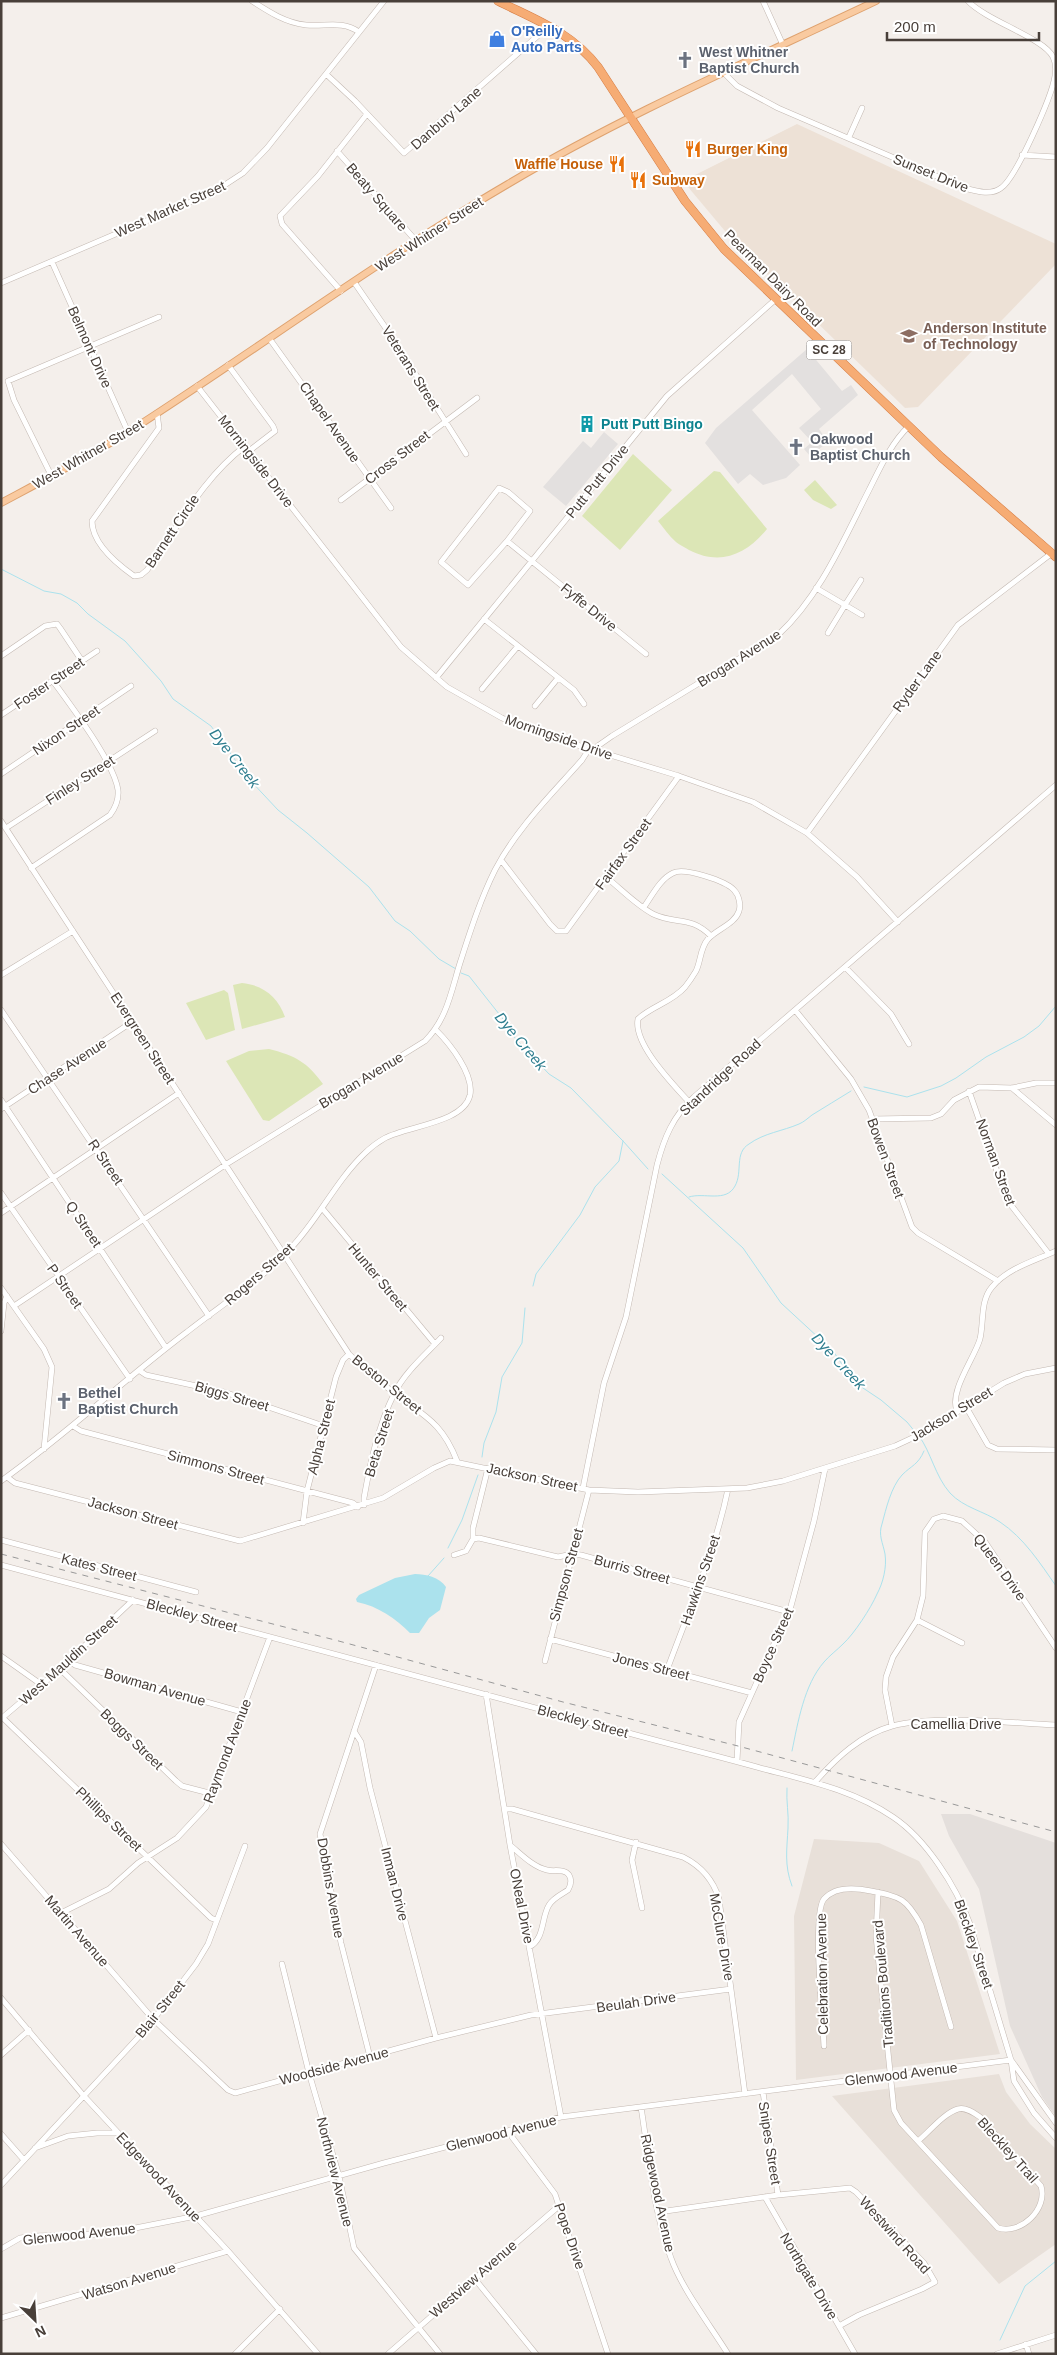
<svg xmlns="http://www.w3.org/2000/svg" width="1057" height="2355" font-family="Helvetica,sans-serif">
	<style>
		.residential { fill: #e8e0d9 }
		.industrial { fill: #e4dfdc }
		.education { fill: #ede1d6 }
		.green { fill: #dce6b6 }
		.parking { fill: #e3e0df }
		.water { fill: #abe2ed }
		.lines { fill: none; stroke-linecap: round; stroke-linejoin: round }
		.stream { stroke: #abe2ed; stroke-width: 1 }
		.minor-casing { stroke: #c3b8b1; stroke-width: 6 }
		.major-casing { stroke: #dea26f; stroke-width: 8 }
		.highway-casing { stroke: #d57d44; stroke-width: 9 }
		.minor { stroke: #fff; stroke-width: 5 }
		.major { stroke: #f9caa0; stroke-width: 6 }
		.highway { stroke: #f6ac74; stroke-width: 8 }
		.rail { stroke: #999; stroke-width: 1; stroke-dasharray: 6 6; stroke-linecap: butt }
		.labels { text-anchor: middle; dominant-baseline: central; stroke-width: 4; stroke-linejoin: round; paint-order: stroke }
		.shield { fill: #fff; stroke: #7f7974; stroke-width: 1 }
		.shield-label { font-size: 12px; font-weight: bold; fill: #483f39 }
		.shop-label { font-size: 14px; font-weight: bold; fill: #366cbe; stroke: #fff; text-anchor: start }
		.worship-label { font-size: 14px; font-weight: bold; fill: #5b616d; stroke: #fff; text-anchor: start }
		.street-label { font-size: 14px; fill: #483f39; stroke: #fff }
		.food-label { font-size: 14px; font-weight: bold; fill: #c56008; stroke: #fff; text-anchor: start }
		.education-label { font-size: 14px; font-weight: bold; fill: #785e54; stroke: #fff; text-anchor: start }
		.culture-label { font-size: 14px; font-weight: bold; fill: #0d838f; stroke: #fff; text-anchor: start }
		.water-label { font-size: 15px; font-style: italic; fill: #2f7e8f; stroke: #fff }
	</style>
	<rect width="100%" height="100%" fill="#f4efeb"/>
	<path class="residential" d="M814,1839l65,4 40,18 38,60 43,133 -204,26 -2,-164z
		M999,2074l7,18 24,32 26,25v95l-57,40 -167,-188z"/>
	<path class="industrial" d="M941,1814h29l86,29v274l-14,-20 -32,-71 -31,-137 -30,-53z"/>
	<path class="education" d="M797,124l259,120v20l-138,143 -13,1 -170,-165 -52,-62z"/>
	<path class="green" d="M633,454l39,36 -52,60 -38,-34z
		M714,471l6,1 47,57c-21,26 -47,37 -78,21 -4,-3 -10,-5 -13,-8 -7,-6 -12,-14 -18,-21z
		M815,480l22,25 -6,4 -18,-9 -9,-10z
		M242,983c21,2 36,14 43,34l-43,12 -9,-44z
		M224,990l4,3 7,37 -29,10 -20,-37z
		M269,1049c27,7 38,13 54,35l-54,37 -6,-1 -37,-59 23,-10z"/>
	<path class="parking" d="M807,349l35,42 9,-6 7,10 -39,34 9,13 -18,14 -6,-7 8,-7 -13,-14 22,-19 -29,-35 -40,36 48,55 -14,13 -23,7 -13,-11 -12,10 -33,-41 11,-15z
		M604,432l14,12 -52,62 -23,-19 40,-46 8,7z"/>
	<path class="water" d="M415,1574c11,0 24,3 31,13l-6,23 -11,8 -10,15h-9c-14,-14 -32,-27 -53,-31l-1,-3 3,-4 36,-17z"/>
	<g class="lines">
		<path class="stream" d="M1,569l43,22 17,3 16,9 11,11 37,27 36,40 12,18 38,27 37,52 30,32 29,23 62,54 26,34 15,10 29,28 17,10
			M461,973l8,3 34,43 12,19 15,16 19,20 22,14 52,53 25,28
			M864,1087l43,10 34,-11 15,-8 30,-21 38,-20 15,-11 17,-20
			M662,1174l81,74 38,55 52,48 21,31 27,18 26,22 9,11
			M689,1197c15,-5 37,6 46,-11 8,-14 -1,-33 14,-42 15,-11 34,-13 50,-20 5,-2 9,-6 13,-9 13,-8 26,-16 39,-24
			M533,1286l3,-12 44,-59 15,-28 24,-26 4,-20
			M919,1436c12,16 16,40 31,57 14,15 34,18 50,29 24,16 40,41 56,64
			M482,1457l2,-14 12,-31 6,-35 20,-34 3,-35
			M448,1548l14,-28 16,-45
			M428,1576l16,-18
			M792,1751c6,-29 12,-66 32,-89 5,-6 13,-12 19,-18 11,-10 28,-36 34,-50 6,-11 10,-27 8,-40 -2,-11 -7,-19 -3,-30 4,-15 9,-37 20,-49 10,-10 16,-10 22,-24
			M787,1788c-1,13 2,26 1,40 -1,21 -4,37 4,58
			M1000,2340l25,-54 31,-25"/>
		<g class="minor-casing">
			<path id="minor" d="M252,1c17,11 34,22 54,24 19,2 36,-5 53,7
				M763,1l20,44
				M724,73l13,13 41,22 186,80c12,3 26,8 37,0 15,-10 51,-92 54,-112 1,-6 1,-13 -2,-19 -9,-19 -66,-36 -85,-56
				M326,74l29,27 49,52 145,-127
				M849,137l13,-29
				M337,151l80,91
				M1022,155l34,2
				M52,262l76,170
				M354,282l40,58 72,114
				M1,283l213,-91 29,-19 24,-25 117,-147
				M341,291l-59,-67 -2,-8 38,-40 49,-62
				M269,338l122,170
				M228,365l45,61 2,5 -26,20
				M197,386l204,261 46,40 55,31 36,15 141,43 74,26 54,31 50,44 41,45
				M157,413l2,15 -67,93c0,22 25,43 42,55l7,-1 6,-5c31,-43 55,-91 98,-124
				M51,475l-37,-75 -6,-19 151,-64
				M341,500l136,-102
				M507,541l23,-30 -22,-19 -9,-4 -58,74 27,23 39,-44 139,113
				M861,580l-16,25 17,10
				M816,588l29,17 -17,28
				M484,619l90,71 10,14
				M1,656l44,-30 12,-2 3,4 22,33
				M436,678l231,-282 109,-97
				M482,689l36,-43
				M535,706l23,-28
				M1,715l96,-64
				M592,750l20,-14 166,-101c42,-39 65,-94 91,-145 11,-22 22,-47 40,-64
				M1,774l130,-88
				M1,821l348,533c14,14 28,26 44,38 31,24 49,30 64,69
				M6,828l149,-97
				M807,833l151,-208 94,-72
				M501,860l49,64 7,7h9l113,-155
				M31,868l79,-53c6,-8 9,-15 8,-25 -4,-28 -47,-84 -65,-109
				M606,877c15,12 30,28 47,37 23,11 37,1 58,22
				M644,907c8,-11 16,-28 29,-34 11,-6 53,8 61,17 5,5 7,15 5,21 -4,13 -22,18 -31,28 -8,9 -7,22 -12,32 -3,5 -7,11 -11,16 -13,15 -33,19 -47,32 -5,25 35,65 51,83
				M845,967l46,47 18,30
				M1,975l72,-44
				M1,1010l208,306
				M795,1010l56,69 18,31 43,117 6,6 80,48
				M1012,1088l44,37
				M969,1091l38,109 42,54
				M1,1100l165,248
				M1,1109l131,-87
				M873,1119l58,-1 10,-4 13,-14 25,-13 33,1 24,-5h20
				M1,1193l129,186
				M322,1208l113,136
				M1,1213l178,-120
				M1,1288l43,61 8,18 -8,82
				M14,1306l211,-141 200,-124c22,-22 26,-49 35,-78 10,-31 20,-63 35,-93 22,-42 56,-75 87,-110l7,-11
				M1,1331l3,-28 3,-7
				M140,1371l6,4 78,17 100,34
				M965,1405l23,40 9,4 59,1
				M957,1411c-8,-20 17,-52 23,-72 4,-17 0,-38 12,-52 16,-19 42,-26 64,-36
				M73,1426l8,5 272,72 5,4
				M7,1477l8,6 225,58 143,-43 51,-30 16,-7 139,29 49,2 109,-4 36,-7 112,-35 28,-13 81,-50 21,-9 31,-6
				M1,1481c65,-46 122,-101 186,-149 34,-27 73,-51 103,-83 28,-29 45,-67 74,-95 6,-6 14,-12 21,-16 22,-12 79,-15 85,-43 4,-21 -20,-51 -34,-65
				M583,1488l21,-105 22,-66 31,-152c7,-27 16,-49 37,-68l362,-312
				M364,1505v-7c6,-34 14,-72 30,-104 10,-21 31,-39 47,-56
				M303,1523l4,-32 29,-114 7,-17 6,-6
				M473,1539l6,-1 79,19 14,-3 9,1 208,57
				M1,1540l195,52
				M454,1555l12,-4 7,-12v-11l15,-60
				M1,1565c205,54 409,109 613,164 50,14 100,26 150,40 45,12 89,21 129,48 33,22 63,69 77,107l41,136 3,21 20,32 22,25
				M917,1620l45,23
				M550,1639l202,54
				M1,1656l41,29
				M69,1661l6,4 167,47
				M545,1661l44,-171
				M60,1669l116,112 6,5 31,8
				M667,1670c22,-60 48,-118 61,-181
				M486,1694l24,151 51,272
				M2,1718l58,-49 73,-69
				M3,1718l208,200 5,2
				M892,1726l-7,-36 1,-13 7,-20 24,-37 6,-24 2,-64 9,-13 9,-3 19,5 23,21 71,106
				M354,1731l7,11 9,46 66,250
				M737,1761l2,-39 52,-116 23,-85 11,-52
				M816,1781c21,-24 45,-46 76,-55 43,-12 117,-3 164,-1
				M505,1809h7l171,48c18,9 30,22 36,42l26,195
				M636,1842l-4,18 10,48
				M1,1844l152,175 75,71 7,3 201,-55 95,-23 200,-26
				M511,1846c10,8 22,21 36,24 7,2 17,-2 22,5 3,5 2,10 -1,15 -6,4 -15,8 -19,15 -8,13 -4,34 -20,42
				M878,1892l-2,44 18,174 7,13 97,105c23,7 50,-19 43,-42l-61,-69c-6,-4 -14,-10 -22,-8 -14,4 -29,23 -40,32
				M61,1913l48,-24 29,-26 39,-25 29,-31 64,-170
				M282,1964l27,109 30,103 15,72 86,106
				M1,1998l82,97 145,156 90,103
				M824,2046c-1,-24 -12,-133 0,-147 11,-13 33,-11 47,-8 30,6 35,7 50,34l30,102
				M1,2055l28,-25
				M370,2057l-29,-114 -21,-109 56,-169
				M1011,2060l45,63
				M763,2092l15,103
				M641,2107c8,50 12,104 30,151 11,31 39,67 57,96
				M510,2130l2,7 43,57 53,160
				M1,2134l23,26
				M35,2148l33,-12 29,-3h20
				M1,2185l145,-156 50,-65 12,-20 37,-98
				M765,2197l90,157
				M659,2212l119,-17 72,-7 6,4 68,71 11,19 -13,7 -63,26 -20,11
				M1,2249l19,-11 15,-2 70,-2 91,-18 188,-53 177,-46 450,-57
				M474,2278l62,76
				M1,2318l227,-67
				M1026,2344l3,10
				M235,2354l45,-45
				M388,2354l172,-149
				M997,2354l59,-19"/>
		</g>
		<g class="major-casing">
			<path id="major" d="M1,503c43,-23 87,-46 129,-72 126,-81 248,-171 378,-247 118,-70 244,-124 368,-183"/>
		</g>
		<g class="highway-casing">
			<path id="highway" d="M498,1c38,19 73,31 100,66l87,134 39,48 217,208 115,100"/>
		</g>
		<use href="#minor" class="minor"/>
		<use href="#major" class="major"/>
		<use href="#highway" class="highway"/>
		<path class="rail" d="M1,1554l334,86 228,62 175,44 318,86"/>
	</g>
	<defs>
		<g id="shop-bare" transform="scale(1.35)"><path d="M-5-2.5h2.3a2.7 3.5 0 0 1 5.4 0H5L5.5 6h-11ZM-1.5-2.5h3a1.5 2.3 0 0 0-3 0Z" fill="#3f7fe0" stroke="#fff" stroke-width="2.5" paint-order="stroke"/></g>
		<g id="church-bare" transform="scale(1.35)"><path d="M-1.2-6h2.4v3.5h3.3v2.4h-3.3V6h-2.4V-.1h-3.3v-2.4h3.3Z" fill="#6b7280" stroke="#fff" stroke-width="2.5" paint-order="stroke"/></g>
		<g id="restaurant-bare" transform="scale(1.35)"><path d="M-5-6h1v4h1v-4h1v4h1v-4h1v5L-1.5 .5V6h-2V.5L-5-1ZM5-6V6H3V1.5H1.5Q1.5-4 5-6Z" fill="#e8710a" stroke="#fff" stroke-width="2.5" paint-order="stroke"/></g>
		<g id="school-bare" transform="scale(1.35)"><path d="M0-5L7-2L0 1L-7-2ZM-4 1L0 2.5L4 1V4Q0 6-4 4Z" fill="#8d6e63" stroke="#fff" stroke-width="2.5" paint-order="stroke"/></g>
		<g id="building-bare" transform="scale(1.35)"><path d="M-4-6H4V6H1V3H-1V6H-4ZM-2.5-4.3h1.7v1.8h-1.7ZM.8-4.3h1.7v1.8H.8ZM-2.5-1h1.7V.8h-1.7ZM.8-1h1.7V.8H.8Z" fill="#0f9aa8" stroke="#fff" stroke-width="2.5" paint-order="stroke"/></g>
	</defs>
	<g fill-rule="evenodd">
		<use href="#shop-bare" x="497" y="39"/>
		<use href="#church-bare" x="685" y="60"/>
		<use href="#restaurant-bare" x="693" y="149"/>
		<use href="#restaurant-bare" x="617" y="164"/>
		<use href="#restaurant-bare" x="638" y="180"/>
		<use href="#school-bare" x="909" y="336"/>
		<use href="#building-bare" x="587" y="424"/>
		<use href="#church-bare" x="796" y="447"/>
		<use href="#church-bare" x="64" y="1401"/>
	</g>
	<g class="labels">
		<rect class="shield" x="806.5" y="340.5" width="45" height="19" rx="4"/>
		<g class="shield-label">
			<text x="829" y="350">SC 28</text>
		</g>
		<g class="shop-label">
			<text x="511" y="31">O'Reilly<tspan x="511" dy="16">Auto Parts</tspan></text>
		</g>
		<g class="worship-label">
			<text x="699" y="52">West Whitner<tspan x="699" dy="16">Baptist Church</tspan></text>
			<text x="810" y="439">Oakwood<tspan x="810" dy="16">Baptist Church</tspan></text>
			<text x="78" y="1393">Bethel<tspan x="78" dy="16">Baptist Church</tspan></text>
		</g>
		<g class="street-label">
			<text transform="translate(446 118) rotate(-41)">Danbury Lane</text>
			<text transform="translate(931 173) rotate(22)">Sunset Drive</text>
			<text transform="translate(377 197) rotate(49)">Beaty Square</text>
			<text transform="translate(170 209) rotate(-24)">West Market Street</text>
			<text transform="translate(429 234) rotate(-33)">West Whitner Street</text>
			<text transform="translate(773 278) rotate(45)">Pearman Dairy Road</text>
			<text transform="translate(90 347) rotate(66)">Belmont Drive</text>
			<text transform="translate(411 368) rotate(58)">Veterans Street</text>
			<text transform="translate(330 422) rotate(55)">Chapel Avenue</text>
			<text transform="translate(88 454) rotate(-30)">West Whitner Street</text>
			<text transform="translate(397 457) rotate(-38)">Cross Street</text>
			<text transform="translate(256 461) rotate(52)">Morningside Drive</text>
			<text transform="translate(597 481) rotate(-51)">Putt Putt Drive</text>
			<text transform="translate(172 531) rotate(-56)">Barnett Circle</text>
			<text transform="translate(589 607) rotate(39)">Fyffe Drive</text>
			<text transform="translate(739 658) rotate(-32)">Brogan Avenue</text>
			<text transform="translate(917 681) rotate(-54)">Ryder Lane</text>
			<text transform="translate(49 683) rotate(-34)">Foster Street</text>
			<text transform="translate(66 730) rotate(-34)">Nixon Street</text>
			<text transform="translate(559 737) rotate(19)">Morningside Drive</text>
			<text transform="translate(80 780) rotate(-33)">Finley Street</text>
			<text transform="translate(623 854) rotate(-54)">Fairfax Street</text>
			<text transform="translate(143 1038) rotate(57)">Evergreen Street</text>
			<text transform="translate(67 1066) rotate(-33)">Chase Avenue</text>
			<text transform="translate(720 1077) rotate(-43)">Standridge Road</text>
			<text transform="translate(361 1080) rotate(-31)">Brogan Avenue</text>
			<text transform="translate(886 1158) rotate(70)">Bowen Street</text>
			<text transform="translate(106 1162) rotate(56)">R Street</text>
			<text transform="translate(996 1162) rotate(70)">Norman Street</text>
			<text transform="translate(84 1224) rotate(56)">Q Street</text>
			<text transform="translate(259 1274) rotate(-41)">Rogers Street</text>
			<text transform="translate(378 1277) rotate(50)">Hunter Street</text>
			<text transform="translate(65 1286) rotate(55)">P Street</text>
			<text transform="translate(387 1384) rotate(39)">Boston Street</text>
			<text transform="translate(232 1396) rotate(16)">Biggs Street</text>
			<text transform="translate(951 1414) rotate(-31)">Jackson Street</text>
			<text transform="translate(321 1437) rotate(-76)">Alpha Street</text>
			<text transform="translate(379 1443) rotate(-73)">Beta Street</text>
			<text transform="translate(216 1467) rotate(15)">Simmons Street</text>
			<text transform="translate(532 1477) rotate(12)">Jackson Street</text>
			<text transform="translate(133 1513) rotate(15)">Jackson Street</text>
			<text transform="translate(99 1567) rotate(14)">Kates Street</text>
			<text transform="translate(1000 1567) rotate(54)">Queen Drive</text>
			<text transform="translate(632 1569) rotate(15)">Burris Street</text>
			<text transform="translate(566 1575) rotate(-75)">Simpson Street</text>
			<text transform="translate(700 1580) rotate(-71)">Hawkins Street</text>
			<text transform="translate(192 1615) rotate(15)">Bleckley Street</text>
			<text transform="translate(773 1645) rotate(-66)">Boyce Street</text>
			<text transform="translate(68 1660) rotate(-42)">West Mauldin Street</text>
			<text transform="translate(651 1666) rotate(14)">Jones Street</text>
			<text transform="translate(155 1687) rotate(16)">Bowman Avenue</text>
			<text transform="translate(583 1721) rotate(15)">Bleckley Street</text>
			<text x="956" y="1724">Camellia Drive</text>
			<text transform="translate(132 1739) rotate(44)">Boggs Street</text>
			<text transform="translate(227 1751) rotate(-69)">Raymond Avenue</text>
			<text transform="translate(109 1819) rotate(44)">Phillips Street</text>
			<text transform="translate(395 1884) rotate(76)">Inman Drive</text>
			<text transform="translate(331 1888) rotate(80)">Dobbins Avenue</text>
			<text transform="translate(522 1906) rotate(79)">ONeal Drive</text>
			<text transform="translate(77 1931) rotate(49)">Martin Avenue</text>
			<text transform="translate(722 1937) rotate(80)">McClure Drive</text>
			<text transform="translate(974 1944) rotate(71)">Bleckley Street</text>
			<text transform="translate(822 1974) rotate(-91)">Celebration Avenue</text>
			<text transform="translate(883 1984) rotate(-95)">Traditions Boulevard</text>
			<text transform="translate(636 2002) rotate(-8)">Beulah Drive</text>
			<text transform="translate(160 2009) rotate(-51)">Blair Street</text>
			<text transform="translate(334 2066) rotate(-15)">Woodside Avenue</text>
			<text transform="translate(901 2074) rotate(-7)">Glenwood Avenue</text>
			<text transform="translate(501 2133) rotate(-14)">Glenwood Avenue</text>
			<text transform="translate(770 2143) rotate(81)">Snipes Street</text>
			<text transform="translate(1008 2150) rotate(48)">Bleckley Trail</text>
			<text transform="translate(335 2172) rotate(76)">Northview Avenue</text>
			<text transform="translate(159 2177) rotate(47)">Edgewood Avenue</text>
			<text transform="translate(658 2193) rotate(78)">Ridgewood Avenue</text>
			<text transform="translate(79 2234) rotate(-6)">Glenwood Avenue</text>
			<text transform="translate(895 2235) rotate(48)">Westwind Road</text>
			<text transform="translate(570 2236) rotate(71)">Pope Drive</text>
			<text transform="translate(809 2276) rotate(59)">Northgate Drive</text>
			<text transform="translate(473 2279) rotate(-41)">Westview Avenue</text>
			<text transform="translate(129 2281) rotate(-17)">Watson Avenue</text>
		</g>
		<g class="food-label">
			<text x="707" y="149">Burger King</text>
			<text x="603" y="164" text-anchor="end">Waffle House</text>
			<text x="652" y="180">Subway</text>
		</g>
		<g class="education-label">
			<text x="923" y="328">Anderson Institute<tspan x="923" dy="16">of Technology</tspan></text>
		</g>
		<g class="culture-label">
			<text x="601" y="424">Putt Putt Bingo</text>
		</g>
		<g class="water-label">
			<text transform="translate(235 758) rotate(52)">Dye Creek</text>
			<text transform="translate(521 1041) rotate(50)">Dye Creek</text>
			<text transform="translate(839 1361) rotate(47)">Dye Creek</text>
		</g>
	</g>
	<rect width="1057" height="2355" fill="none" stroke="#483f39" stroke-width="5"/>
	<g transform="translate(35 2320) rotate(155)" stroke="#ffffff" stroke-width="4" paint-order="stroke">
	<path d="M0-4L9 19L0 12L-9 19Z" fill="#483f39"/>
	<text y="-8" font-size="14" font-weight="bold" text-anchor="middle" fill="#483f39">N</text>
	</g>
	<path d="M887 32v8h152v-8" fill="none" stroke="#483f39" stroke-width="2.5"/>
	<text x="894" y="32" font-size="15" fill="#483f39" stroke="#ffffff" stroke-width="4" paint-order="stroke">200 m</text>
</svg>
